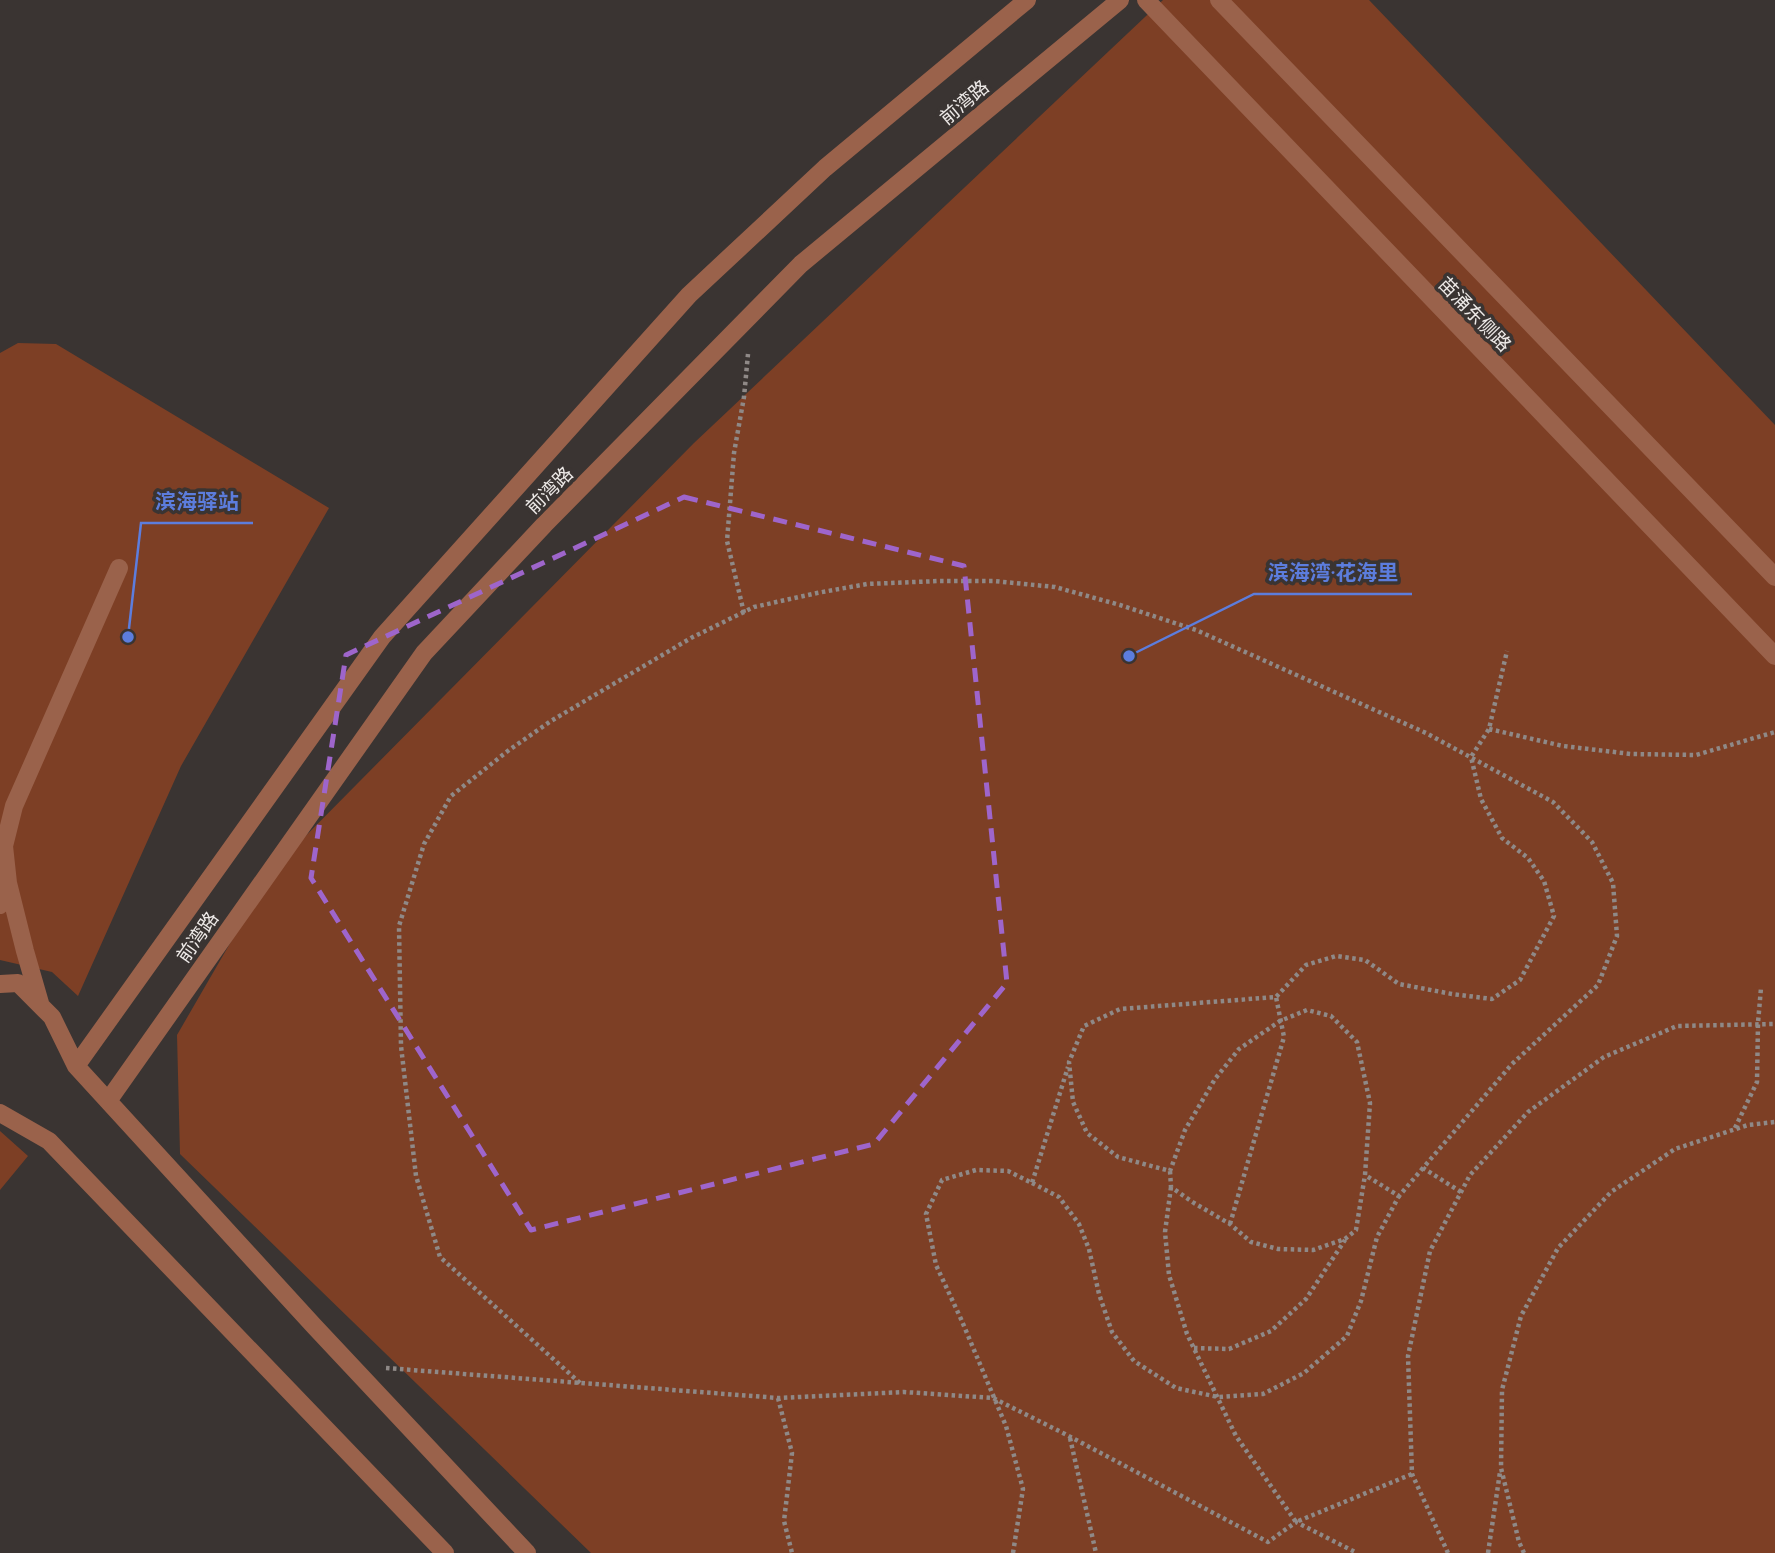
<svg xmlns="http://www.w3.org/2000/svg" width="1775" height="1553" font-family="'Asap Condensed','Noto Sans SC',sans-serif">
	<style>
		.green { fill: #7d3f25 }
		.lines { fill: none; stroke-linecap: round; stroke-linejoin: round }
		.path { stroke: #8f8987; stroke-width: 4.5; stroke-dasharray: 3.5 3.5; stroke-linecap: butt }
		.minor { stroke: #9a624b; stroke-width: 18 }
		.path-bridge { stroke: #8f8987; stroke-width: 4.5; stroke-dasharray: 3.5 3.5; stroke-linecap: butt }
		.marked { fill: none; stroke: #9e65cb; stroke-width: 5; stroke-dasharray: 14 9; stroke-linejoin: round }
		.labels { text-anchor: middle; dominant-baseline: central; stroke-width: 7; stroke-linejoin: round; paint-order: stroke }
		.street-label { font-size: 19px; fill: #eeeae8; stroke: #3a3432 }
		.leader { fill: none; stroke: #5c7ddd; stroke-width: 2.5 }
		.callout-dot { fill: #5c7ddd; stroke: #3a3432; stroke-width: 2.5 }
		.callout-label { font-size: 21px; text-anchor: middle; font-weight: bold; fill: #5c7ddd; stroke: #3a3432; stroke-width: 7; stroke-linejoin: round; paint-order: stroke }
	</style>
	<rect width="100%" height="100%" fill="#3a3432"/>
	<path class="green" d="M1163,0h206l406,425v1128h-1184l-411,-399 -3,-119 96,-166 421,-426z
		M18,343l38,1 273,164 -148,258 -103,230 -26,-24 -52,-12v-607z
		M0,1131l28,25 -28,34z"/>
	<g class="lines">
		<path class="path" d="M744,613l-17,-72 7,-88 10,-56 4,-43
			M1489,729l74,17 68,8 65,1 79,-23
			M1735,1128l22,-46 1,-59 3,-35
			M1423,1168l-24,28 -34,-21 5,-72 -13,-61 -26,-26 -24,-6 -27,11 -41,28 -24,30 -30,51 -15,41 -52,-14 -31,-24 -14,-31 -4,-40 15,-36 36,-17 156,-12 30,-32 30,-9 29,4 34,24 53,10 40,5 28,-19 34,-64 -10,-35 -16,-23 -26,-20 -21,-39 -10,-42 18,-28 18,-78
			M1170,1171l1,16 23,16 36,21 21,18 27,7 35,1 32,-11 11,-9 9,-55
			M1171,1187l-6,45 4,43 18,59 49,102 60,86 116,-48
			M1230,1224l54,-187 -8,-40
			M1194,1348l35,1 42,-18 35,-32 39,-59
			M386,1368l392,30 126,-6 89,6 72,36 203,108 28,-20 61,31
			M580,1383l-140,-126 -24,-81 -15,-130 -2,-120 25,-82 27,-48 58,-46 42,-29 140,-83 63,-31 63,-14 50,-9 72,-3h55l61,6 65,18 76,25 230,103 127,69 39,40 21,41 4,53 -19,49 -86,79 -89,104 38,24
			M778,1398l14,55 -8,68 8,32
			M1070,1438l26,115
			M1013,1553l10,-64 -17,-63 -45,-107 -25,-54 -10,-51 16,-34 34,-10 32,1 24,12 36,-116
			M1448,1553l-36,-79 -4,-118 22,-105 40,-76 58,-63 76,-55 73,-31 98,-2
			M1488,1553l12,-81
			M1524,1553l-5,-11 -18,-74 1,-78 19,-74 37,-68 53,-56 64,-43 73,-24 27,-3"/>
		<path class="minor" d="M1146,0l629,656
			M1219,0l556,577
			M8,883l-4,-37 10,-40 105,-238
			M0,905l8,-22 17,68 15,52
			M0,984l18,-1 34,34 24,49 238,260 213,227
			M76,1066l306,-429 307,-342 136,-127 202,-168
			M108,1101l316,-448 120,-128 257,-261 319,-264
			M0,1113l49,28 396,412"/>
		<path class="path-bridge" d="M1032,1183l27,14 20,27 10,25 10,45 13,38 22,29 42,27 42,9 45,-3 41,-21 43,-37 14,-35 16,-64 22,-41"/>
	</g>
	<path class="marked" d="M684,497l280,69 43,417 -133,161 -343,86 -220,-352 35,-223z"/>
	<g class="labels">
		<g class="street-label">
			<text transform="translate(964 102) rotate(-40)">前湾路</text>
			<text transform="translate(1475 314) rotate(46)">苗涌东侧路</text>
			<text transform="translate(549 490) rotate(-45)">前湾路</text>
			<text transform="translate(197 937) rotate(-55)">前湾路</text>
		</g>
	</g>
	<path class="leader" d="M128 637L141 523H253M1129 656L1254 594H1412"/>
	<g class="callout-dot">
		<circle cx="128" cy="637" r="7"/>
		<circle cx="1129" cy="656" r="7"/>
	</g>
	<g class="callout-label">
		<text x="197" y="509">滨海驿站</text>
		<text x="1333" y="580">滨海湾·花海里</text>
	</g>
</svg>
